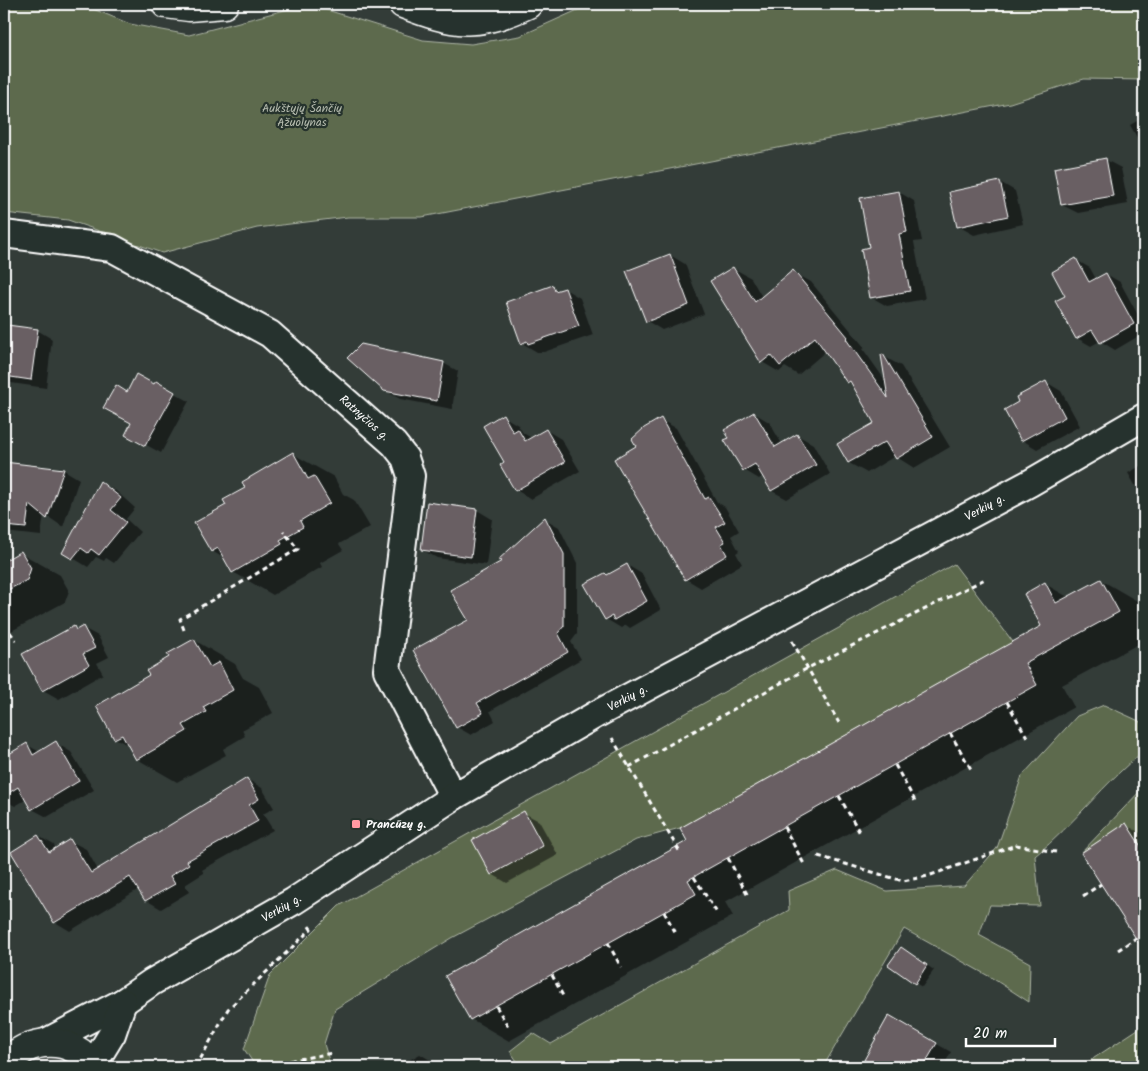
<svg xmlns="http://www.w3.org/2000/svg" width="1148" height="1071" font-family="Kalam,sans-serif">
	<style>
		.green { fill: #5d6b4d; stroke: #aeb5a6 }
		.shadow { fill: #0007 }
		.building { fill: #695f63; stroke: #fff }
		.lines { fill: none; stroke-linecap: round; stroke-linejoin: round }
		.minor-casing { stroke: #fff; stroke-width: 30 }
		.tertiary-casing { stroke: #fff; stroke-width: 31 }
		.path { stroke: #fff; stroke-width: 3; stroke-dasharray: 5 4; stroke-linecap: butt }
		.minor { stroke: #26332d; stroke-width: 26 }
		.tertiary { stroke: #26332d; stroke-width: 28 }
		.poi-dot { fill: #ff9aa2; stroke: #26332d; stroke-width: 2 }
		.labels { text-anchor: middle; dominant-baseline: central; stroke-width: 4.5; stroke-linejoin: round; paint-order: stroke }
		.park-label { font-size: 12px; fill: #b6bcaf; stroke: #26332d }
		.street-label { font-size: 12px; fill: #fff; stroke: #26332d }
		.poi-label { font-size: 12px; font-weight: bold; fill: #fff; stroke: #26332d; text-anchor: start }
	</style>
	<rect width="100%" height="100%" fill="#333c38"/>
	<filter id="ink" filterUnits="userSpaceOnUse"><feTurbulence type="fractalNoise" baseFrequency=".02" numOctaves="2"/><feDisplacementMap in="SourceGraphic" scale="10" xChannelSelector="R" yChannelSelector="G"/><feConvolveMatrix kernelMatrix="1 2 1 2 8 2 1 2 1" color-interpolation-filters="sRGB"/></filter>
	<g filter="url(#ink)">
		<path class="green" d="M4,4h77l49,20 59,11 119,-31 115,36 48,4 49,-8 71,-32h553v76l-60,-1 -74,24 -588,114h-74l-91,11 -95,25 -94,-33 -64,-7z
			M954,564l59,78 -333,186 -44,12 -184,98 -117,71 -11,35 7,23h-75l-12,-18 26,-74 69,-69z
			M1104,705l35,16 5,6v24c-40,31 -69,73 -109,105l5,50 -50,-1 -11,30 51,28 -1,39 -37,-24 -88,-49 -81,138h-14l-5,-2 -4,2h-279l-11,-16 23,-18 18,11 238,-134 -1,-19 49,-21 50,21 77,-5 33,-38 25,-72 55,-60z
			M1144,787v64l-18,-28 -45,30z
			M1144,1025v42h-62v-1z"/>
		<path class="shadow" d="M1144,117v33l-14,-25z
			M1106,160l15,8 7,36 -50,9 -16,-8z
			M1000,182l15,9 8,33 -49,11 -16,-9z
			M899,192l15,9 8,40 -8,1 11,57 -38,7 -16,-9z
			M670,255l15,9 19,50 -42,16 -15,-9z
			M1076,260l14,8 6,11 10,-5 14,8 24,44v7l-29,17 -15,-9 -9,5 -14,-8 -10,-42z
			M733,268l18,10 11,19 31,-25 18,10 54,66 -2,1 24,34 -4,-27 18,10 49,81 -36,21 -19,-12 -28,17 -18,-10 -10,-18 37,-22 -23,-38 -5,-3 -22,-31 -28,24 -13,-8 -6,5 -17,-10z
			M553,287l7,4 5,-2 15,9 13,37 -49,17h-7l-15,-9z
			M37,330l15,9 -6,49 -42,-6v-48z
			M443,363l15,8 -6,38 -52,-10 -16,-9z
			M1046,382l15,9 19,35 -43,23 -15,-9 -2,-38z
			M154,386l20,7 15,8 -28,52 -35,-19 6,-11 -5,-30z
			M754,413l15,9 13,22 15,-9 16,9 17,30 -43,25 -15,-8 -9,-15 -4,3 -15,-9 -14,-32z
			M503,416l15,9 5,8 9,5 14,-8 15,9 19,32 -49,28 -15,-9 -10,-27z
			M661,420l15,8 41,74 8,5 14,24 -8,5 8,15 -3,2 6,11 -41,24 -15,-9 -48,-132z
			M293,454l41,23 9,17 11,6 16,27 -31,17 4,6 -23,13 2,4 -49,28 -40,-23 -8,-13 -13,-8 16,-46z
			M4,463l60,7 15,9 -16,48 -19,-13 -3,22 -37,-4z
			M1144,464v37l-16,-28z
			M101,483l15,8 19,17 -9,11 14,13 -26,31 -8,-5 -2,3 -8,-4 -8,10 -15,-9z
			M477,510l15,9 -6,46 -49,-7 -15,-8z
			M545,519l14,8 18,36v71l-6,8 10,17 -91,52 5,10 -24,14 -14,-8 12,-106 34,-59 -3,-2z
			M21,553l39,22 9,16 -4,11 -61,33v-73z
			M627,565l15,9 19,36 -31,18 -4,-3 -5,3 -15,-9 3,-43z
			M1101,580l38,22 5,11v28l-82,44 12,22 -349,195 8,14 -224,125 -38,-22 -24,-43 242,-135 354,-215 2,-42 23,13z
			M74,627l4,3 5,-2 15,8 11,21 -12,6 6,11 -44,25 -16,-9z
			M194,640l41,24 8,14 16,9 14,26 -31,17 3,6 -22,13 3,6 -49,27 -40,-23 -6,-12 -16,-9 35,-62z
			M4,659l4,8 -4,2z
			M56,743l15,9 23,38 -47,27 -15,-8 -5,-10 -12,7 -11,-6v-52l9,5 14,-8 13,7z
			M247,779l15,9 12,20 -11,6 10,16 -71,40 2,3 -19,12 4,7 -28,17 -15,-9 -7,-11 -69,42 -15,-9 -43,-70 26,-16 16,9 2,4 14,-8 16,8 12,21z
			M524,813l15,8 19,34 -51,28 -15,-9z
			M1126,825l18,10v113l-61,-94z
			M908,953l26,17 -12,17 -7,-4z
			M889,1017l62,35 -8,15h-63l-15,-8z
			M420,1054l22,13h-45z"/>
		<path class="building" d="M1106,158l7,38 -52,9 -7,-37z
			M1000,181l8,35 -51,11 -8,-35z
			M899,191l8,41 -8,2 11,57 -40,7 -9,-49 8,-2 -9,-49z
			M670,254l19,51 -43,17 -20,-51z
			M1076,258l13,24 17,-9 28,51 -34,19 -8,-13 -16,9 -21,-38 10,-5 -13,-24z
			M733,267l22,35 38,-32 55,67 -2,2 42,59 -7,-43 2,-1 50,83 -37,22 -11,-17 -37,21 -11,-19 37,-21 -24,-42 -3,2 -32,-46 -35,29 -9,-11 -10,8 -51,-82z
			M553,285l2,6 10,-3 14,38 -51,18 -1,-3 -6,3 -15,-42z
			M7,325l31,4 -7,51 -27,-4v-44l2,1z
			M361,344l83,18 -7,39 -53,-10 -37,-33z
			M136,374l18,10 2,-3 19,11 -30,54 -20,-11 6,-12 -28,-15 13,-23 11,7z
			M1046,381l19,36 -44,24 -17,-31 14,-8 -2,-5z
			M754,412l21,35 22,-13 19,31 -45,26 -16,-27 -12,7 -19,-31 5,-2 -5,-8z
			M503,414l10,18 5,-3 7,12 21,-12 19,33 -50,29 -15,-26 4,-3 -21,-36z
			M661,418l44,81 4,-2 16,25 -9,5 9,15 -4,2 6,11 -42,25 -71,-121 22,-13 -4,-7 12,-11z
			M293,452l15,27 6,-3 16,27 -30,18 3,6 -23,13 2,4 -50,29 -14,-25 -7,4 -17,-29 32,-18 -3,-5 22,-12 -3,-6z
			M4,462l60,7 -17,50 -18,-15 -3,24 -22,-2z
			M100,481l21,17 -10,12 15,12 -27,33 -8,-6 -3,4 -7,-5 -9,11 -10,-6z
			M427,502l50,7 -6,48 -50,-7z
			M545,517l19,37v72l-6,7 10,19 -91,51 6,10 -27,15 -43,-78 55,-30 -18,-30 52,-29 -4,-1z
			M21,551l10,17 -4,12 -23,12v-31z
			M627,564l20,37 -33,19 -2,-4 -7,4 -21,-36 21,-11 2,2z
			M1101,579l18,33 -94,51 12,22 -349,195 8,14 -226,126 -25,-44 242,-135 -7,-13 361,-202 -17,-32 21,-12 11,21z
			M74,626l2,4 7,-4 12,22 -12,6 6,11 -47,26 -20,-37z
			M194,639l16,28 9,-5 14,28 -30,17 3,5 -23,13 4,6 -51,29 -14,-25 -8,4 -18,-33 53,-31 -3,-4 23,-14 -2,-3z
			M56,741l23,40 -48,29 -13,-23 -14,9v-39l23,-14 6,12z
			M247,778l12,21 -10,6 9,16 -71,40 2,3 -19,12 5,8 -30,17 -15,-24 -76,46 -43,-71 27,-17 11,17 21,-13 21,34z
			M524,811l19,35 -52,29 -19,-35z
			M1126,823l18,28v100l-63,-98z
			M901,947l26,18 -12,19 -27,-19z
			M889,1015l48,28 -14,24h-46l-13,-7z"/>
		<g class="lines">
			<g class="minor-casing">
				<g id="minor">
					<path id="s1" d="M4,234l108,14 158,86 124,110 11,14 6,18 -24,194 66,127"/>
					<path id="s2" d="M46,1042l77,-40 29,-20 142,-81 159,-104 144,-83 433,-231 114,-66"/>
					<path d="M93,1065l19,-31 11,-32"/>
				</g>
			</g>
			<g class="tertiary-casing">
				<path id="tertiary" d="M166,4l23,3 35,-3
					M403,4c52,20 74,24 125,0
					M4,1066c23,-30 68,-32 90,1"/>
			</g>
			<path class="path" d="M4,625l12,15
				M184,630l-4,-11 118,-70 -15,-18
				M792,641l47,82
				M1141,683l3,-9
				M1007,702l20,35
				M950,733l21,36
				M612,738l69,116
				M895,765l20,36
				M629,767l179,-99 177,-89
				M839,796l21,37
				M784,827l20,37
				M818,856l85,25 25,-5 88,-31 40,7
				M728,858l20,38
				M694,877l23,36
				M1083,896l18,-12
				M664,912l13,23
				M608,943l13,24
				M1118,950l18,-12
				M552,975l12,23
				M496,1006l13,22
				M196,1067l32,-58 83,-80 -3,-4
				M273,1067l20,-7 40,-7"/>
			<use href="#minor" class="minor"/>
			<use href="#tertiary" class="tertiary"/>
		</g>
	</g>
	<rect class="poi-dot" x="351" y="819" width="10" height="10" rx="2.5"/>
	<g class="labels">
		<g class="park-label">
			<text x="302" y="108">Aukštųjų Šančių<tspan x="302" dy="14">Ąžuolynas</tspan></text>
		</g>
		<g class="street-label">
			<text stroke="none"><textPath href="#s1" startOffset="415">Ratnyčios g.</textPath></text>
			<text stroke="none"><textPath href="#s2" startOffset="1081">Verkių g.</textPath></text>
			<text stroke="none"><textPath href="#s2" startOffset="676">Verkių g.</textPath></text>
			<text stroke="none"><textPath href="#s2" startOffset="271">Verkių g.</textPath></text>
		</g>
		<g class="poi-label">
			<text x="366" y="824">Prancūzų g.</text>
		</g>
	</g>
	<rect width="1148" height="1071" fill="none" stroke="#26332d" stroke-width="20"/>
	<rect x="10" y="10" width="1128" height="1051" fill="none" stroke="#fff" stroke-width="2" filter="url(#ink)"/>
	<path d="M966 1038v8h89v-8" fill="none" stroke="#ffffff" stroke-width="2.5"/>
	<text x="973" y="1038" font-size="15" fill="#ffffff" stroke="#26332d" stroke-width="4" paint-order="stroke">20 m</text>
</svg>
